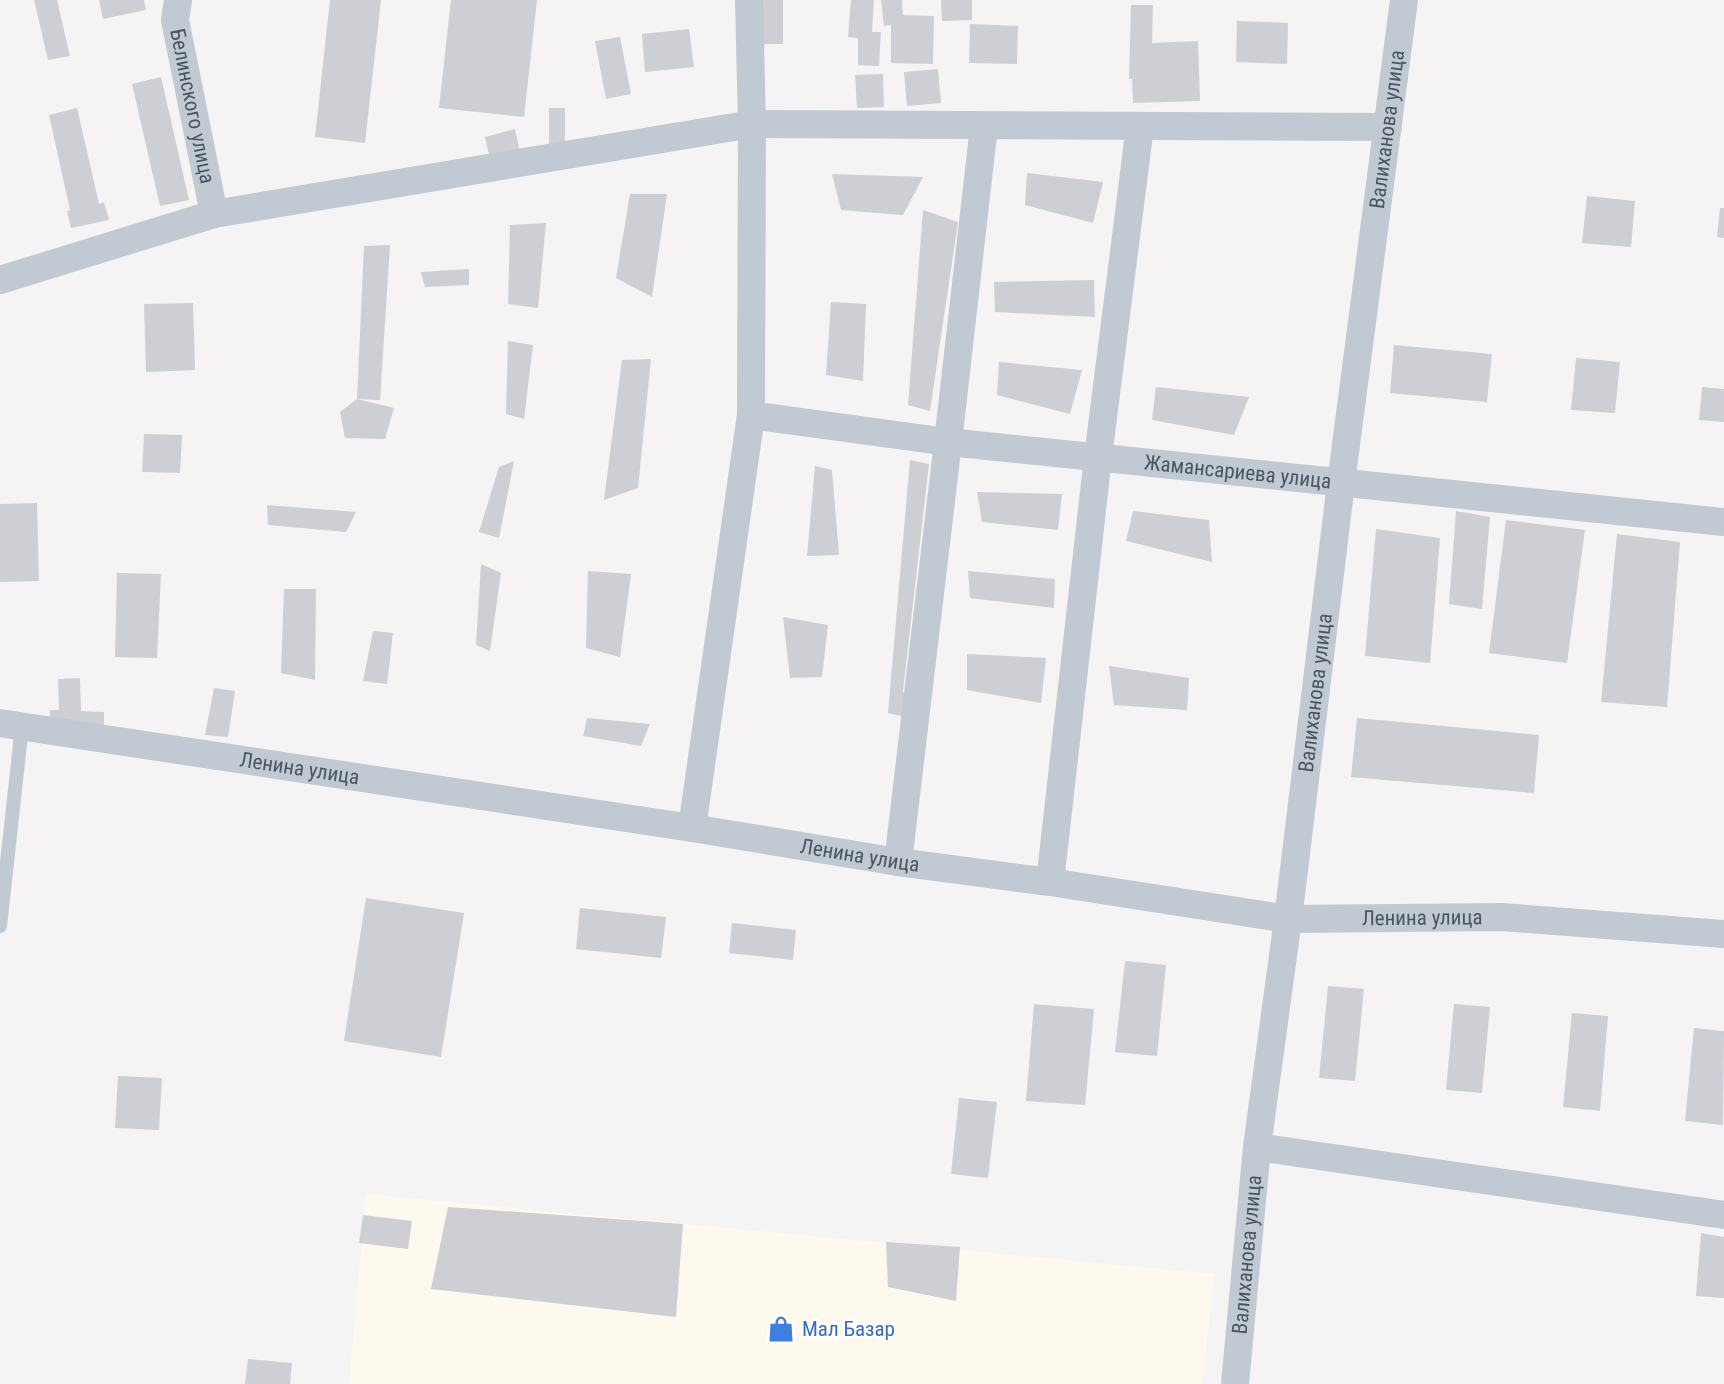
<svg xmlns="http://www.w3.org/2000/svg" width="1724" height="1384" font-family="'Roboto Condensed',sans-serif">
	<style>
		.commercial { fill: #fdf9ef }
		.building { fill: #cdcfd5 }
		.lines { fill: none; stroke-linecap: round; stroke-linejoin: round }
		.service { stroke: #c1cad2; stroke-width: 14 }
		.minor { stroke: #c1cad2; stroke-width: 28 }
		.labels { text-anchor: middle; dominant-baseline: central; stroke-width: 5; stroke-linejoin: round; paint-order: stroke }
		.street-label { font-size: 21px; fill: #4a5661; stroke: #fff }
		.shop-label { font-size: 21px; fill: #366cbe; stroke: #fff; text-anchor: start }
	</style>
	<rect width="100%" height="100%" fill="#f5f3f3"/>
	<path class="commercial" d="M366,1194l849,80 -13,110h-853z"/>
	<path class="building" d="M34,0h23l13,56 -22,4z
		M99,0h45l2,10 -43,9z
		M330,0h51l-16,143 -50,-6z
		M451,0h86l-13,117 -85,-9z
		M763,0h20v44h-21z
		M851,0h23l-2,32h9l-2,34 -21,-1v-27l-10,-1z
		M881,0h21l1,15 31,1 -1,48 -42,-1v-38l-7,1z
		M941,0h31v20l-30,1z
		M1131,5h22l-1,38 46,-2 2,60 -67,2 -1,-24h-3z
		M1237,21l51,2 -1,41 -51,-2z
		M970,24l48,2 -1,38 -48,-1z
		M689,29l5,38 -49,5 -3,-38z
		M620,37l11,57 -25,5 -11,-58z
		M938,69l3,34 -34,3 -3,-34z
		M883,74l1,33 -27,1 -2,-33z
		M161,77l28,123 -29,6 -28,-122z
		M77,108l22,96 5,-2 5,18 -38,8 -4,-17 3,-1 -21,-95z
		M549,108h16v37l-16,1z
		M515,129l5,23 -30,7 -5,-22z
		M1027,173l76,9 -10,41 -68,-18z
		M832,174l91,3 -20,38 -62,-5z
		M630,194h37l-15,103 -36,-19z
		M1587,196l48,5 -4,46 -49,-4z
		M1720,208h4v30l-7,-1z
		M923,210l35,12 -28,189 -22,-6z
		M546,223l-8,85 -30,-4 2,-79z
		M390,245l-10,155 -23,-1 7,-153z
		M469,269v16l-44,2 -4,-15z
		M1094,280l1,37 -100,-5 -1,-30z
		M831,302l35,2 -3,77 -37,-6z
		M193,303l2,67 -49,2 -2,-68z
		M508,341l25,4 -9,74 -18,-5z
		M1394,345l98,9 -5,48 -97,-9z
		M1576,358l44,4 -5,51 -44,-3z
		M651,359l-13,129 -34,12 18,-140z
		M999,362l83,8 -12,44 -73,-19z
		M1156,387l93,10 -15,38 -82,-15z
		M1702,387l22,2v33l-25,-2z
		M357,399l37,9 -9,31 -40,-1 -5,-26z
		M144,434l38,1 -2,38 -38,-1z
		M910,460l19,4 -26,227 12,28 -27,-6z
		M514,461l-15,77 -20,-6 20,-65z
		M815,466l17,4 7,85 -32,1z
		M977,492l85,2 -4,36 -76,-8z
		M37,503l2,78 -39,1v-78z
		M267,505l89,7 -10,20 -78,-7z
		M1133,511l76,9 3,42 -86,-21z
		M1456,511l34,6 -8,92 -33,-5z
		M1506,520l79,10 -18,133 -78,-10z
		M1376,529l64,9 -10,125 -65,-7z
		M1617,534l63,8 -13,165 -66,-5z
		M481,564l20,9 -11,78 -14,-6z
		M588,571l43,3 -11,83 -34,-9z
		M968,571l87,8 -1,29 -84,-10z
		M117,573l44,1 -4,84 -42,-1z
		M284,589h32l-1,91 -34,-7z
		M783,617l45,8 -6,52 -32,1z
		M373,631l20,2 -6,51 -24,-3z
		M967,654l79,4 -5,45 -74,-13z
		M1109,666l80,12 -2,32 -73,-5z
		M80,678l1,33 23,1v14l-54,-2v-14h9l-1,-31z
		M214,688l21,3 -7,46 -23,-2z
		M587,718l63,6 -9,22 -58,-10z
		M1357,718l182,17 -5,58 -183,-16z
		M366,898l98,15 -23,144 -97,-16z
		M580,908l86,9 -5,41 -85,-9z
		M732,923l64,7 -3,30 -64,-7z
		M1125,961l41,4 -9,91 -42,-4z
		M1328,986l36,3 -9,92 -36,-3z
		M1034,1004l60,5 -9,96 -59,-4z
		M1454,1004l36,3 -8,86 -36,-3z
		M1572,1013l36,3 -8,95 -37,-4z
		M1694,1028l30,3 -1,94 -38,-4z
		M118,1076l44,2 -3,52 -44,-2z
		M959,1098l38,4 -9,76 -37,-4z
		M448,1207l235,17 -7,93 -245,-28z
		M363,1215l49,6 -4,28 -49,-6z
		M1701,1233l23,4v61l-28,-2z
		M886,1242l74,5 -4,54 -68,-14z
		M248,1359l44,4 -2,21h-45z"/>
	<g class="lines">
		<path class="service" d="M0,926l22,-200"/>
		<g class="minor">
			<path id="s1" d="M178,0l-3,20 39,194"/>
			<path d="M0,280l214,-66 538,-90 636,3"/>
			<path id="s2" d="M751,415l197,27 776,80"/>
			<path id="s3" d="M0,723l692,105 206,34 152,20 238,37 214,-2 222,17"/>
			<path d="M692,828l59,-413 1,-291 -3,-124"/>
			<path d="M898,862l50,-420 36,-316"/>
			<path d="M1050,882l48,-425 42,-331"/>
			<path d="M1257,1147l467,68"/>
			<path id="s4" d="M1235,1384l22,-237 31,-228 53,-436 63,-483"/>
		</g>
	</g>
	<defs>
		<g id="shop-bare" transform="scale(2.1)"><path d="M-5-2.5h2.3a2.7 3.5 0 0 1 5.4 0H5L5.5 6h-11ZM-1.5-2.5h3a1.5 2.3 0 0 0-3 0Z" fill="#3f7fe0" stroke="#fff" stroke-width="2.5" paint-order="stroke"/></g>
	</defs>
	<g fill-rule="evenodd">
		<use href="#shop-bare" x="781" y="1329"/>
	</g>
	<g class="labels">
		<g class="street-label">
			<text stroke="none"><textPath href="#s1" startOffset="108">Белинского улица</textPath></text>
			<text stroke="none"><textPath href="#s4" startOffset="1264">Валиханова улица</textPath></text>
			<text stroke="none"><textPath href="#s2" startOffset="490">Жамансариева улица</textPath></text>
			<text stroke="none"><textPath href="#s4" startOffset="696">Валиханова улица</textPath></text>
			<text stroke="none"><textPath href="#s3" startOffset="303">Ленина улица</textPath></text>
			<text stroke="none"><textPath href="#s3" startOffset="870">Ленина улица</textPath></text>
			<text stroke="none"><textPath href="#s3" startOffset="1437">Ленина улица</textPath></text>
			<text stroke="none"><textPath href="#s4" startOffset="130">Валиханова улица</textPath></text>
		</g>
		<g class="shop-label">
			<text x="802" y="1329">Мал Базар</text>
		</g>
	</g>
</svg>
